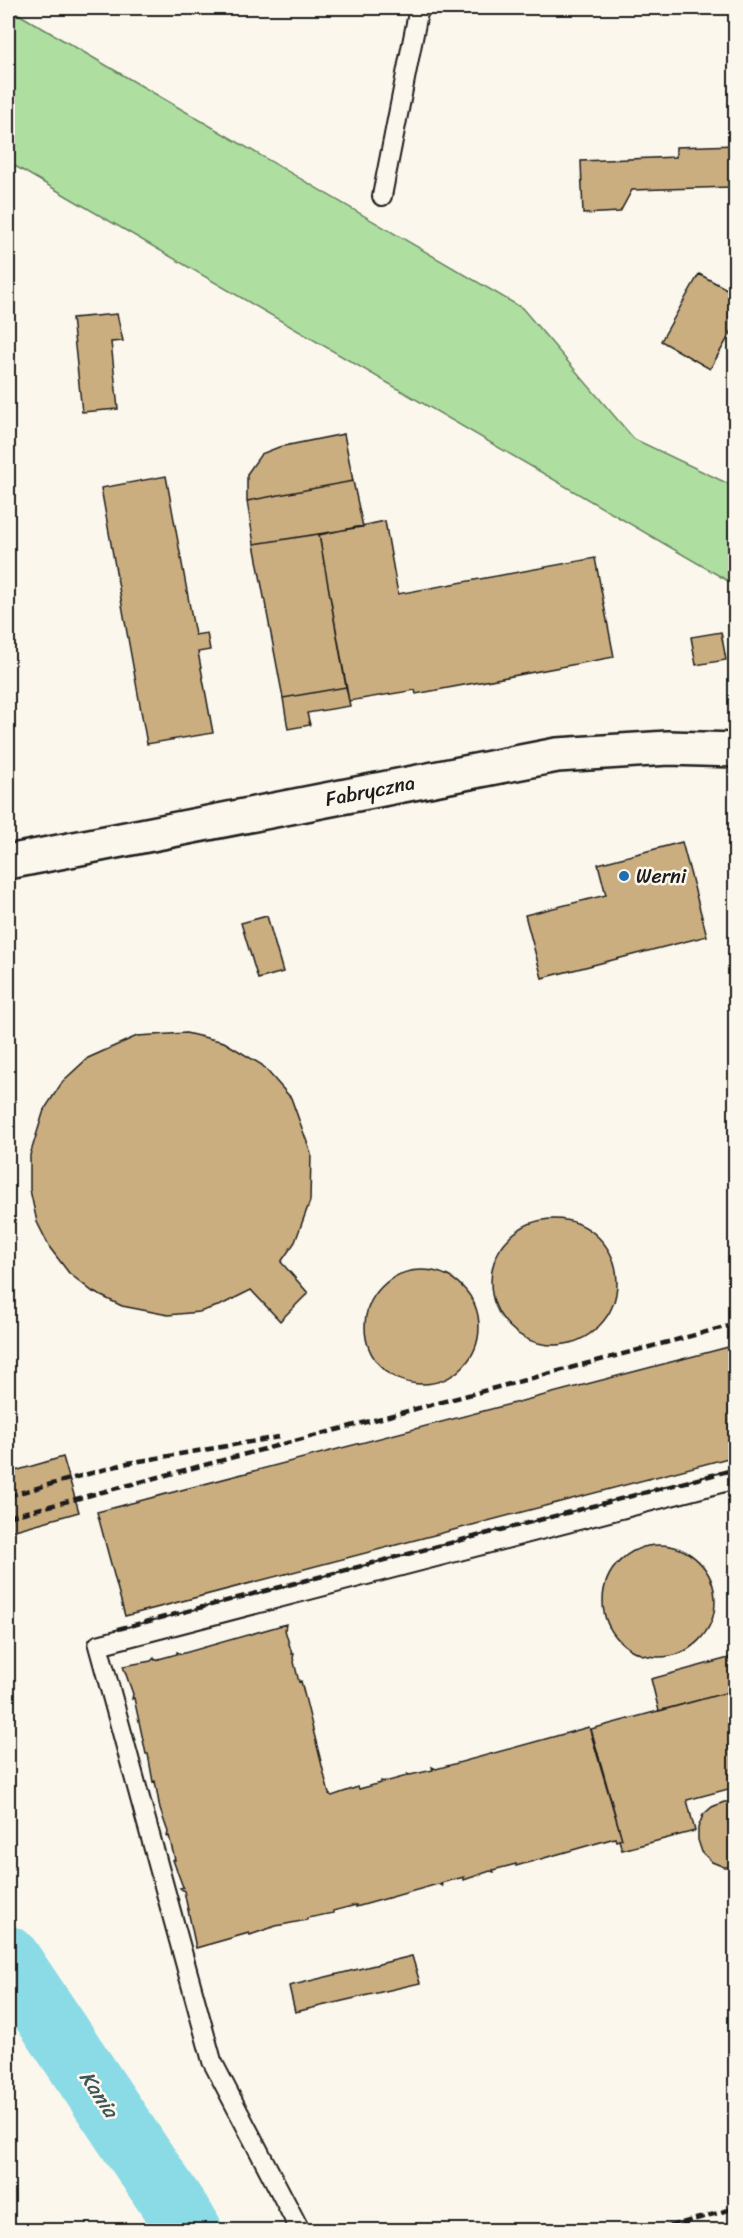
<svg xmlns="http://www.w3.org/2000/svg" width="743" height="2238" font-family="Sriracha,sans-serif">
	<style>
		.green { fill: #aedfa0; stroke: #657e5e; stroke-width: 1.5 }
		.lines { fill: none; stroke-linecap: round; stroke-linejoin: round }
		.river { stroke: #8bdbe6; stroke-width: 64 }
		.building { fill: #cbae80; stroke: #1c1c1c; stroke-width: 1.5 }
		.lane-casing { stroke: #1c1c1c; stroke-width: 22 }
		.secondary-casing { stroke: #1c1c1c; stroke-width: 38 }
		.lane { stroke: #fbf7ec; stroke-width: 18 }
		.secondary { stroke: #fbf7ec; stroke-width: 33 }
		.rail { stroke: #1c1c1c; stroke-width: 4.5; stroke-dasharray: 9 4.5; stroke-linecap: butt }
		.poi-dot { fill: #1f6fb2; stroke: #fbf7ec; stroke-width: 2 }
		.labels { text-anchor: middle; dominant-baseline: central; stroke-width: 5; stroke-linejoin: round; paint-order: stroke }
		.street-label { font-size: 20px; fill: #1c1c1c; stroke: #fbf7ec }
		.poi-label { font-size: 20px; fill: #1c1c1c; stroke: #fbf7ec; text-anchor: start }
		.water-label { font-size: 21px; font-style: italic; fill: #3d5559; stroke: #fbf7ec }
	</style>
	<rect width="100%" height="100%" fill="#fbf7ec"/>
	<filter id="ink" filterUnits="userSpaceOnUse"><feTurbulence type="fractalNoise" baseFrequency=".0167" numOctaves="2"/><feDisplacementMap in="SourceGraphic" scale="12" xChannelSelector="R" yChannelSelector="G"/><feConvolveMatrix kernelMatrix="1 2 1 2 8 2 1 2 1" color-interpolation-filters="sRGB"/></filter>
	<g filter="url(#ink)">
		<path class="green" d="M8,8l514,300 112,131 101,48v98l-727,-423z"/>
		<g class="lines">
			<path class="river" d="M8,1958l182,272"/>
		</g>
		<path class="building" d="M736,145v35l-4,7 -100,3 -12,22 -37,2 -2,-53 95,-4v-10z
			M699,274l37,20v30l-26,45 -49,-28z
			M117,314l6,27 -12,1 7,67 -36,3 -10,-94z
			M344,434l9,47 -106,20v-27l14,-20 18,-7z
			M166,476l29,159 12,-2 3,17 -12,2 15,81 -66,11 -46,-256z
			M353,481l10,46 -109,17 -7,-43z
			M385,521l13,73 197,-36 19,99 -198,37 -1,-4 -66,11 -30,-166z
			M319,534l27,153 -63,11 -29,-154z
			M721,632l5,28 -30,5 -5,-28z
			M346,687l4,19 -43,7 3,12 -22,4 -5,-31z
			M682,842l25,94 -165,42 -17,-63 81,-20 -8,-31z
			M267,916l16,56 -25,7 -17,-56z
			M186,1033l38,9 38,23 29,33 20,55 -1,48 -15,41 -14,20 27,31 -28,28 -29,-31 -30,15 -22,7 -31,3 -46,-9 -29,-14 -24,-19 -19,-25 -13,-26 -7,-32v-35l14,-45 19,-29 25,-23 49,-22z
			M491 1282a63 63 0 1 1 126 0a63 63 0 1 1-126 0Z
			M365 1327a57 57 0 1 1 114 0a57 57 0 1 1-114 0Z
			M736,1345v111l-611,160 -28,-104z
			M63,1457l16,55 -71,20v-59z
			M603 1601a56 56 0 1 1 112 0a56 56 0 1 1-112 0Z
			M286,1624l-1,6 7,24h2l-1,4 6,24 2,-1 28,113 3,2 26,-9 1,2 22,-6v-2l4,1 22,-6v-2l3,1 23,-5 -1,-3 4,2 153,-42 33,112 -6,2 -1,-3 -99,28v-2l-23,6 1,2 -4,-1 -26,9v-3l-23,6 1,3 -4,-2 -82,23v-2l-23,6 1,2 -27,5v2l-31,6 -26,9 -1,-2 -53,15 -12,-57 -4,-3 3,-1 -10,-27h2l-6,-24 -2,1 1,-5 -8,-23 -5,-28 -2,1 -5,-28h-2l-12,-56 -2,1 1,-5 -10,-28 28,-5 3,-3 1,2 22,-6v-2l4,2z
			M736,1656v34l-77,21 -8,-32z
			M736,1690v97l-49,13 8,31 -73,19 -3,-10 3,-1 -31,-110z
			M724,1802h12v65h-12l-12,-5 -10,-10 -4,-12v-12l5,-13 9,-8z
			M412,1956l8,27 -125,29 -6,-26z"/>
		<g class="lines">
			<g class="lane-casing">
				<path id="lane" d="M382,196l37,-188
					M300,2230l-88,-169 -114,-416 638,-166"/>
			</g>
			<g class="secondary-casing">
				<path id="secondary" d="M8,862l549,-107 111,-7 68,2"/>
			</g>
			<use href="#lane" class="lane"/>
			<use href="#secondary" class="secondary"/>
			<path class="rail" d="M8,1496l120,-33 151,-26
				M8,1517l728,-193
				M118,1629l618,-160
				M656,2230l80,-22"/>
		</g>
	</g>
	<circle class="poi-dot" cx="624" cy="876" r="6"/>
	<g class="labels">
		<g class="street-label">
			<text transform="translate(370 791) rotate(-11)">Fabryczna</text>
		</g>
		<g class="poi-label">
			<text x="636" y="876">Werni</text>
		</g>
		<g class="water-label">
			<text transform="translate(99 2094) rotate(56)">Kania</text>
		</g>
	</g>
	<rect width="743" height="2238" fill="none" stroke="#fbf7ec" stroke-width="30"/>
	<rect x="15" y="15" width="713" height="2208" fill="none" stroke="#1c1c1c" stroke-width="2" filter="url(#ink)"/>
</svg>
